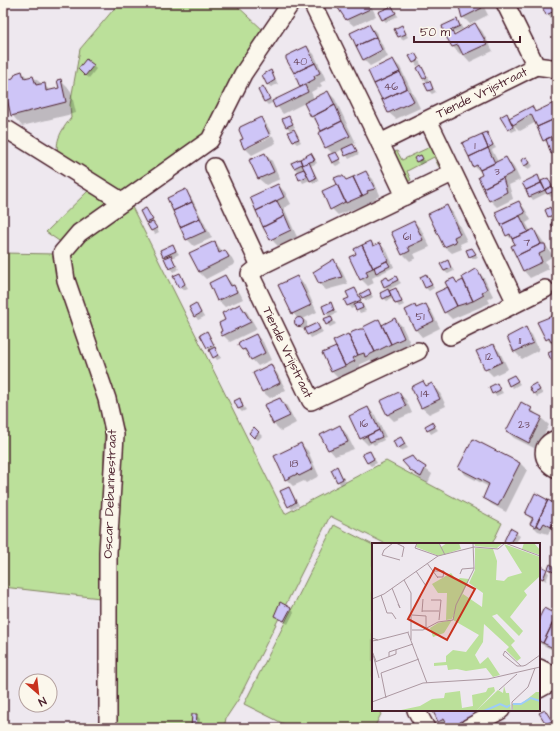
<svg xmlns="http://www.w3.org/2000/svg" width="560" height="731" font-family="'Architects Daughter',sans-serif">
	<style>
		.green { fill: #bbe09a; stroke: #828062 }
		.shadow { fill: #0003 }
		.building { fill: #cec5f7; stroke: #4a1f2b }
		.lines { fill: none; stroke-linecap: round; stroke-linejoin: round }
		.minor-casing { stroke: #4a1f2b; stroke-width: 20 }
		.minor { stroke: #fbf7ec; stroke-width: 17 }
		.labels { text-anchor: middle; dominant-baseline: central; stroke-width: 3; stroke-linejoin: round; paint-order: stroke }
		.number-label { font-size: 11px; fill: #6b485e }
		.street-label { font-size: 13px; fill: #4a1f2b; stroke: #fbf7ec }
		.inset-river { fill: none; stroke: #9cccf8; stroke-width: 2 }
		.inset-road { fill: none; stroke: #ac98a1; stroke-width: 1 }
		.view { fill: #c8321e; fill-opacity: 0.15; stroke: #c8321e; stroke-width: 2 }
		.inset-edge { fill: none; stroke: #4a1f2b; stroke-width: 2 }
	</style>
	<rect width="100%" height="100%" fill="#eee8ef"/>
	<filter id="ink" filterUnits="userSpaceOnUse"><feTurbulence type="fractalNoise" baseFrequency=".025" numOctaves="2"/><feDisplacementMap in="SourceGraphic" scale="8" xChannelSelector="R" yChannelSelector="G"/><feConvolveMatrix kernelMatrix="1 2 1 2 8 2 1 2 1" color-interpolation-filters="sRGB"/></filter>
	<g filter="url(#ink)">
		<path class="green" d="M119,3h115l29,27 -56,101 -145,112 -16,-11 43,-42c-25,-26 -47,-37 -18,-72l-1,-13 10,-56z
			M429,136l14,29 -4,2 -5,-10 -27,14 4,9 -4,2 -14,-29 4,-2 5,9 28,-13 -4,-9z
			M131,205l154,309 101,-53 116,62 -10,21h-106l-56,-28 -92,184 -12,18 -2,10h-110l-1,-135 6,-161 -50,-158 -1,-20 7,-11z
			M3,253l52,1 50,161 -5,183 -97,-11z
			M334,525l39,20v165h10l-9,18h-82l-48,-24z"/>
		<path class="shadow" d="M338,3h32l6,13 -22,10 -7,-6z
			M459,3h23l6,12 -18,9 -7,-7z
			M540,3h17v17l-3,1 -7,-7z
			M392,7l6,9 -12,6 -3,-3z
			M457,20l6,9 -10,4 3,3 19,-12 7,7 11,20 -23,11 -8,-9 -2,1 -7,-7 -10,-20z
			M369,25l7,7 12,25 -18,9 -7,-7z
			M402,27l6,10 -6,3 -6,-11z
			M307,47l7,7 12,26 -6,3 2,3 -11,6 3,7 14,-7 7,7 21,44 -3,1 6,10 -10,5 -6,-10 -7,4 6,10 -6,3 -3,-3v-9l-7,-7 -3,-16 -4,-7 -7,-7 -7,-14 -22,11 -9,-12 -6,3 -3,-3 -2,-15 9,15 30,-15 -15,-28z
			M415,54l6,10 -4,2 -6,-10z
			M87,60l9,9 -7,9 -7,-6z
			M393,60l7,7 20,41 -24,11 -7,-6z
			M421,67l8,13 -1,1 8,11 -4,2 -3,-3 -3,-7 2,-1 -5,-5z
			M270,71l8,13 -7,3 -4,-3z
			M22,72l6,6 5,-1 18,14 9,-3v-8l11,11 5,22 -54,13 -10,-11 -7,-29 -2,1v-5l11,-3z
			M555,103l2,2v54l-5,-5 -3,-9 -5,-5 -8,-18 -16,9 -6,-6 2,5 -4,2 -3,-3 -2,-14 3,3 22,-11 4,5z
			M289,117l6,10 -5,3 -3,-3z
			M261,118l6,7 5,9 -24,11 2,2 23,-11 3,7 -24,12 -7,-7 -1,-9z
			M294,130l7,12 -4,2 -4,-3z
			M486,133l10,15 -4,2 6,12 8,-4 7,7 7,15 -11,5 4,14 -16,8 -7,-7 -11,-22 4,-3 -1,-2 -8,-7z
			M265,154l7,7 8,18 -14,6 -7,-6 -8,-18z
			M311,154l6,9 -6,3 8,15 -5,2 -4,-3 -7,3 -6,-10 2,-1 -5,-4z
			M421,156l4,6 -5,3 -5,-6z
			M527,158l6,8 -5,3 -3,-3z
			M366,172l7,7 7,16 -11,8 -31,12 -7,-7 7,-24z
			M537,177l5,5 6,-3 9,15 -6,3 -4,-4 -14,7 -3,-4z
			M278,185l7,7 6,12 -7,4 13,29 -19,9 -7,-7 -19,-41z
			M184,190l7,7 21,41 -18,8 -7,-7z
			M519,202l6,7 6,11 -5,3 5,9 3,-2 6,7 13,19 -8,5 4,8 -19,9 -6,-7 -12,-25 4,-2 -1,-2 -8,-7 -11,-22z
			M447,206l6,7 14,28 -7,3 2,5 -10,4 -7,-6 -16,-32z
			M146,209l13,23 -4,2 -8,-12z
			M550,209l6,9 -4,2 -6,-10z
			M414,222l7,7 9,18 -16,7 2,4 -6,3 -7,-7 -10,-22z
			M215,242l8,10 2,-1 7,7 3,6 -29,15 -7,-7z
			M371,242l4,4 5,-2 7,7 7,16 -22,11 2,5 -6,3 -7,-7 -10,-21 6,-3z
			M172,245l7,9 -7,4 7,11 -6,3 -12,-22z
			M472,249l6,8 -5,2 -3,-3z
			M333,260l7,7 8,17 -22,6 -7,-7z
			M448,261l6,10 -6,3 -4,-3z
			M477,271l7,7 9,18 -5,3 2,4 -38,16 -7,-7 4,-24 5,-9 5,5z
			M179,274l9,14 -5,2 -4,-3z
			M426,275l8,13 -5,3 -3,-3z
			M225,276l15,17 3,6 -18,8 -7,-7z
			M297,277l7,7 13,28 -14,7 4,3v6l10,-4 6,8 -12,6 -6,-10 -3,1 -6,-5 -1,-4h4l-6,-7z
			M396,277l5,6 -13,7 -3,-4 2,-8 3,2z
			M355,289l11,22 -6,2 -4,-6 -5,2 -5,-8 4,-3z
			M395,289l9,16 -5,2 -6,-9 -6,3 -3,-3z
			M369,290l4,7 -7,4 -3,-4z
			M330,303l7,10 -7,3 6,8 -6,3 -3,-3 3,-7 -4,-4z
			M196,304l8,13 -6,3 -8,-12z
			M240,305l7,7 10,17 -27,13 -7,-7 1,-4z
			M426,305l6,7 8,16 -18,9 -6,-7 -10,-20 11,-1z
			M557,316v30h-3l-7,-7z
			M395,319l7,7 9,19 -38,18 -3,-3 -11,5 2,3 -22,11 -7,-7 -8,-19 13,-6 11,-12 2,2 29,-17 4,5z
			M526,329l6,6 7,15 -17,9 -7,-7 -7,-15z
			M207,332l14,26 -4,2 -9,-12z
			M256,335l7,7 8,18 -13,6 -19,-21z
			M493,345l7,7 8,17 -15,7 -7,-7z
			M554,351l3,4v7l-2,1 -6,-9z
			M270,366l7,7 9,17 -16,8 -7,-6 -9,-19z
			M514,376l6,8 -7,4 -3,-3z
			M423,382l4,4 5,-2 7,7 7,15 -17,8 -7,-6z
			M497,384l6,9 -7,3 -3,-3z
			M536,384l7,10 -6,3 -7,-10z
			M399,393l7,7 6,13 -18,8 -6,-6z
			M280,399l7,7 9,17 -15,8 -7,-7 -9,-18z
			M239,400l7,10 -4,2 -3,-3z
			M368,408l7,7 11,22 -3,1 1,2 -10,5 -2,-2 -4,2 -7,-7 -10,-21z
			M531,409l18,16 -13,24 -22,-11 -7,-7z
			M432,423l6,7 -7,4 -5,-8z
			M339,426l7,7 8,16 -19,7 -6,-7z
			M254,428l8,8 -4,4 -8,-7z
			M401,438l7,10 -7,3 -3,-3z
			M473,440l47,23 7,7 -21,42 -15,-8 -7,-7 5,-10 -23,-12 -7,-7z
			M301,444l7,7 11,25 -13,7 -2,-2 -11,5 -7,-7z
			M370,452l7,11 -6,3 -4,-4z
			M419,464l13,10 -4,9 -9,-5 -7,-7z
			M337,468l9,14 -5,3 -3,-4z
			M289,488l10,17 -7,4 -3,-3z
			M535,495l22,11v27l-6,-4 -3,5 -10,-3 -7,-7 2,-3 -7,-7z
			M511,530l9,6 -5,8h-7l-3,-3z
			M557,539v10l-3,-4z
			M539,566l10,7 -3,8 -6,-4z
			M290,608l4,4 -6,12 -13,-8z
			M556,615l1,1v36l-18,-9v-27z
			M436,710h59l-33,18h-12l-3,-6 -5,2 -3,-3z
			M545,711l9,13 -4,3 -4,-3z
			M196,715l4,4 -1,9h-5l-2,-2z"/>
		<path class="building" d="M336,3h12l-10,5z
			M348,3h19l3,6 -24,11 -8,-12z
			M458,3h21l3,5 -20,10z
			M540,3h17v7l-11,5z
			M392,6l4,7 -14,7 -4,-8z
			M457,19l3,7 -16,7 -2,-7z
			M475,23l12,21 -24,11 -5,-10 -6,2 -8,-14 7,-3 3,5z
			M369,24l7,13 -20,9 -6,-13z
			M402,25l4,9 -8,3 -4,-8z
			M376,37l6,13 -19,10 -7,-14z
			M307,46l8,17 -21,10 -8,-14v-3z
			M415,53l4,7 -6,3 -4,-7z
			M86,59l8,6 -9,11 -7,-7z
			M393,59l7,13 -26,12 -6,-13z
			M315,63l5,10 -6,3 1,3 -15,8 -6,-14z
			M421,65l6,12 -4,2 -6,-11z
			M271,70l4,10 -8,5 -5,-10z
			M22,71l2,7 9,-2 3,9 9,-2 1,8 13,-3 -2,-8 4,-1 5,23 -55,14 -8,-35 10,-3 3,-5z
			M400,72l7,16 -25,12 -8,-16z
			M430,81l3,8 -5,2 -4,-8z
			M305,85l3,7 -33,16 -3,-7z
			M263,86l7,13 -6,3 -6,-12z
			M407,88l7,13 -26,12 -6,-13z
			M328,91l7,14 -24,12 -7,-14z
			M556,102l1,16 -20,9 -6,-13 -18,11 -4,-7 23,-12 3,6z
			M335,105l7,16 -21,10 -7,-15z
			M507,113l6,14 -5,3 -8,-13z
			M289,116l4,8 -7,3 -4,-8z
			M261,117l9,19 -26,13 -4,-9 3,-1 -4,-9 1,-3z
			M557,118v16l-14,7 -6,-14z
			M342,121l8,15 -25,12 -7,-15z
			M294,129l5,10 -6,2 -5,-9z
			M487,132l6,13 -5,3 -6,-14z
			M482,134l6,14 -19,9 -7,-14z
			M557,134v17l-6,3 -5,-15z
			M353,144l4,7 -12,5 -3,-7z
			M488,148l7,15 -15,7 -3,-5 -4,2 -4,-10z
			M336,152l4,7 -8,4 -4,-8z
			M265,153l9,19 -16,7 -9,-19z
			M311,153l4,7 -13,5 -2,-6z
			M421,155l2,4 -7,3 -2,-4z
			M506,157l8,15 -31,16 -5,-11 4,-2 -2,-5z
			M527,157l3,6 -6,3 -3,-6z
			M300,159l2,5 -8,4 -3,-5z
			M309,162l7,16 -6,3 -8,-16z
			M304,169l4,7 -9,4 -3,-8z
			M366,171l9,18 -8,2 1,2 -6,3 -9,-19z
			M538,175l3,8 -15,7 -4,-7z
			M339,176h4l3,4 7,-3 9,19 -16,7 -12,-25z
			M503,178l4,14 -18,9 -6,-13z
			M548,178l4,8 -7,4 -4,-9z
			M541,183l4,7 -16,7 -3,-7z
			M278,184l6,13 -28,14 -6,-14z
			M337,184l8,18 -15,8 -8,-19z
			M552,186l3,5 -8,3 -2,-4z
			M186,189l6,13 -19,9 -6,-13z
			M277,201l8,15 -22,11 -7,-16z
			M519,201l6,12 -24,12 -6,-13z
			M192,202l8,16 -20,9 -7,-16z
			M447,205l13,29 -6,3 2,5 -12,5 -16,-33z
			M550,207l3,8 -5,2 -3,-7z
			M146,208l7,12 -7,3 -6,-12z
			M285,216l6,14 -21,10 -7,-13z
			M520,216l8,16 -16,7 -2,-5 -4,2 -5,-11z
			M200,218l6,13 -20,9 -6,-13z
			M557,220v14h-1l-5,-11z
			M414,221l9,19 -15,7 2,4 -8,4 -11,-23z
			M153,222l4,6 -6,3 -4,-7z
			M534,229l7,15 -25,12 -5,-10 4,-2 -3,-5z
			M215,241l4,12 6,-3 4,7 -30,15 -10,-19z
			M371,241l2,5 7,-3 8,17 -15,8 -11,-23z
			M173,244l3,7 -13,6 -3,-7z
			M541,244h4l1,4 -1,3 -6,3 3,8 -19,9 -7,-15z
			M362,245l11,23 -7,3 2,5 -8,4 -11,-23 7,-3 -2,-5z
			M472,248l4,6 -7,3 -3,-7z
			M171,255l5,11 -7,3 -5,-11z
			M334,259l8,18 -23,7 -6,-12z
			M448,260l3,8 -7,3 -4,-7z
			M387,261l3,5 -14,7 -2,-6z
			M475,269l3,1 9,19 -5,3 2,3 -11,6 -11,-24z
			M180,273l5,11 -6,4 -6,-12z
			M426,274l6,11 -7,3 -5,-11z
			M225,275l6,11 3,-1 3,7 -20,9 -8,-18z
			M297,276l14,29 -19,9 -14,-29z
			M396,276l2,4 -14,7 -3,-7 6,-3 2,3z
			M454,278l3,5 6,-3 10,21 -16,5 -12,-24z
			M448,287l9,19 -13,7 -9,-20z
			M355,288l6,12 -14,6 -3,-6 5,-2 -3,-6z
			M396,288l6,14 -7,2 -6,-13z
			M369,289l2,5 -9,4 -2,-4z
			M388,289l3,6 -8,4 -3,-6z
			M331,302l3,8 -9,4 -3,-8z
			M361,302l2,6 -7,3 -2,-6z
			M196,303l5,10 -7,4 -5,-10z
			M240,304l11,18 -29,14 -2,-4 2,-1 -3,-8 6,-3 -3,-7z
			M426,304l8,17 -19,9 -10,-20 10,-5 1,3z
			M557,314v26l-6,2 -2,-4 -3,2 -9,-18z
			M331,316l2,5 -7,4 -3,-6z
			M294.5 322a4.5 4.5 0 1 1 9 0a4.5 4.5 0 1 1-9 0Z
			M395,318l9,20 -13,6 -9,-19z
			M379,319l12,25 -16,8 -12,-25z
			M317,323l3,6 -13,6 -3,-6z
			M526,327l7,16 -19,9 -7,-15z
			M360,329h4l11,23 -10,5 -1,-4 -6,2 -9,-19 3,-4z
			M207,331l7,14 -7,3 -7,-13z
			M256,334l9,19 -14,7 -6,-11 -3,1 -4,-5 1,-3z
			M348,334l10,21 -5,3 2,3 -10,5 -12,-25z
			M494,344l8,18 -17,8 -9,-19z
			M215,347l3,8 -5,3 -4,-8z
			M336,347l9,19 -14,6 -9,-19z
			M554,350l3,8 -6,2 -3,-7z
			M271,364l9,19 -18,9 -9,-19z
			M514,375l4,6 -9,5 -3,-7z
			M423,381l3,5 6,-3 8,16 -19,9 -10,-21z
			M497,383l3,7 -8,4 -3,-7z
			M536,383l4,7 -7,4 -4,-7z
			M399,392l7,14 -19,9 -7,-14z
			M240,398l3,9 -5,2 -4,-8z
			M280,398l10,18 -17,8 -9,-19z
			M521,402l11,6 -2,3 12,6 -13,26 -23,-12z
			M368,407l11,23 -19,9 -11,-23z
			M432,422l3,5 -8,4 -2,-5z
			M340,425l8,17 -20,8 -8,-15z
			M254,427l5,5 -5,6 -5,-5z
			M379,430l3,7 -12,5 -3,-6z
			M401,437l4,7 -8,5 -4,-8z
			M473,439l47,24 -22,43 -15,-8 6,-14 -31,-16z
			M301,443l12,26 -14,7 -2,-2 -12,6 -11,-24z
			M370,451l4,8 -7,4 -5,-9z
			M412,456l3,4 11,7 -5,10 -10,-6 -9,-10z
			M337,466l6,13 -6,3 -6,-12z
			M289,487l7,15 -8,5 -8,-16z
			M535,493l13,7 -13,27 -5,-3 3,-6 -8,-4z
			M548,500l9,5v11l-6,11 -7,-4 -3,5 -5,-3z
			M557,516v16l-6,-3z
			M510,528l7,4 -8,12 -5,-3z
			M550,564l7,4v6l-9,-5z
			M539,565l8,4 -4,10 -4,-2z
			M280,602l11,6 -7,13 -10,-5z
			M544,608l13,7 -14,28 -4,-2v-23z
			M553,622l4,2v26l-14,-7z
			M434,710h52l-33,18h-4l-5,-9 -6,3 -5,-11z
			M545,710l7,11 -6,3 -7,-11z
			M192,714h5l-1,13h-5z"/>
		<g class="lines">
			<g class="minor-casing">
				<g id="minor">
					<path id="s1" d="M312,3l68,140 156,-77"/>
					<path d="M505,3l31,63 15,2 6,3"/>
					<path d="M428,120l88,183"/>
					<path d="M8,130l115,72"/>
					<path d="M380,143l25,53"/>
					<path id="s2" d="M214,167l46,99 -10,8 61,127 107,-50"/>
					<path d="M260,266l192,-93"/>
					<path d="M450,336l95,-47"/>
					<path d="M557,439c-18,5 -16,23 0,30"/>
					<path d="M539,668l18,9"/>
					<path d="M539,689l18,-10"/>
					<path d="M416,710l10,18"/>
					<path d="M108,728v-176l7,-117 -8,-36 -41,-119 -4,-27 17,-20 131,-93 33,-66 48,-71"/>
					<path d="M468,728l33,-18"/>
				</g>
			</g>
			<use href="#minor" class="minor"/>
		</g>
	</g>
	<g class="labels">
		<g class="number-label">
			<text x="300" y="61">40</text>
			<text x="391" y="86">46</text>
			<text x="475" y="145">1</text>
			<text x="497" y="171">3</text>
			<text x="407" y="236">61</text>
			<text x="527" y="242">7</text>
			<text x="420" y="316">51</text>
			<text x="520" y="340">11</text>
			<text x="489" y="356">12</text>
			<text x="425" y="393">14</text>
			<text x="364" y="423">16</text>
			<text x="524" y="424">23</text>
			<text x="294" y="463">18</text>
		</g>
		<g class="street-label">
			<text stroke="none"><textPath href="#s1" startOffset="269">Tiende Vrijstraat</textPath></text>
			<text stroke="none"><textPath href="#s2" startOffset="209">Tiende Vrijstraat</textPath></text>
			<text transform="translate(110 494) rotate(-88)">Oscar Debunnestraat</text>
		</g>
	</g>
	<g transform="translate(372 543)">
		<rect width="168" height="168" fill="#eee8ef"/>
		<path d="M45,0h21l3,4 6,-4h12l2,6 -22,7 -23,-9zM102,0h29l-6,5 -22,-2zM152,0h10l6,7v5l-18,-6zM132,1l36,13v19l-16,15 3,4 -17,22 13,14 -4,5 -22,-22 -5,2 23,25 -4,4 10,13 -4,3 -11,-11 3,-3 -25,-23 -1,18 -8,13 5,9 8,-7 12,18 -7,2 -7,-9 -20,3 -9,-2 -9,1 -1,-5 -13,1v-3l12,-1v-6l7,-6 13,2 13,-17 -26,-15 3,-13 7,-13 19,13 1,-14 -14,-10 6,-13v-22l18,1 4,12 -1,19 8,1 4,-4 14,-4zM79,30l6,8 -13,10 16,-13 9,1 -17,40 -6,1 1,-27h-9l-6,-9zM80,77l-8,13 -11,4 -3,-9 8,-5zM132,143l2,7h3l2,18h-109l-1,-1 19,-4 12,-7 12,-1 1,-5 15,-2 2,17 11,-2 -1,-11 14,-3 2,-4 6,-1 1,4 -19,20 22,-21 5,3zM164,149h4v19h-27l-1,-7h9z" fill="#bbe09a"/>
		<path class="inset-river" d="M141,161h8l10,-6 9,3M112,168l16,-7 7,3 3,-2"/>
		<path class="inset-road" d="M21,0l-9,7 -2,5 18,5M24,0l8,4 -2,10M45,0l-2,5 23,8M67,0l6,12M133,0l35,13M55,20l11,15M44,28l10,15M62,28h10l-1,6h-6M88,31l2,-5 12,-1M32,37l7,13v47M20,45l8,20 -2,-4M9,52l6,18h5l4,6M0,56l12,-5 54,-38 36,-9 24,2 7,-6M59,57h10l-2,20M50,68h17M50,69l1,-13M40,72l14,1v12M40,87h11l15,-8 15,-2 3,-15 18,-36 -1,-26M36,90l19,50M0,95l6,2 -6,1M6,97l31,-8M17,114v-5l24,-8M3,119l-3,-11 4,10M149,123l-16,-15 -2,4 14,11h6l3,-1 14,-10M7,135l-4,-16 21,-8v-4M127,147l18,-16M14,155l-5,-25 38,-14M0,159l51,-19 65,-4 52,-12M140,168v-9l16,-15 7,-19"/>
		<path class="view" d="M63,25l40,21 -28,51 -39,-21z"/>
		<rect width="168" height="168" class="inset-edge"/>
	</g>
	<rect width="560" height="731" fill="none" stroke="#fbf7ec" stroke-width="16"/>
	<rect x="8" y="8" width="544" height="715" fill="none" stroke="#4a1f2b" stroke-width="1.5" filter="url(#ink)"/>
	<g transform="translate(38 693) rotate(152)"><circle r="19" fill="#fbf7ec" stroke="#b4a19f"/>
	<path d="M0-3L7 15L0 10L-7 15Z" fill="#c8321e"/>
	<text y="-6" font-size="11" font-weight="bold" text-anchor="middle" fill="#4a1f2b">N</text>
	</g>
	<path d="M414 36v6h106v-6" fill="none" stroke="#4a1f2b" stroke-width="2"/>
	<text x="420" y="36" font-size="12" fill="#4a1f2b" stroke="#fbf7ec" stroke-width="3" paint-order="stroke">50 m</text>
</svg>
